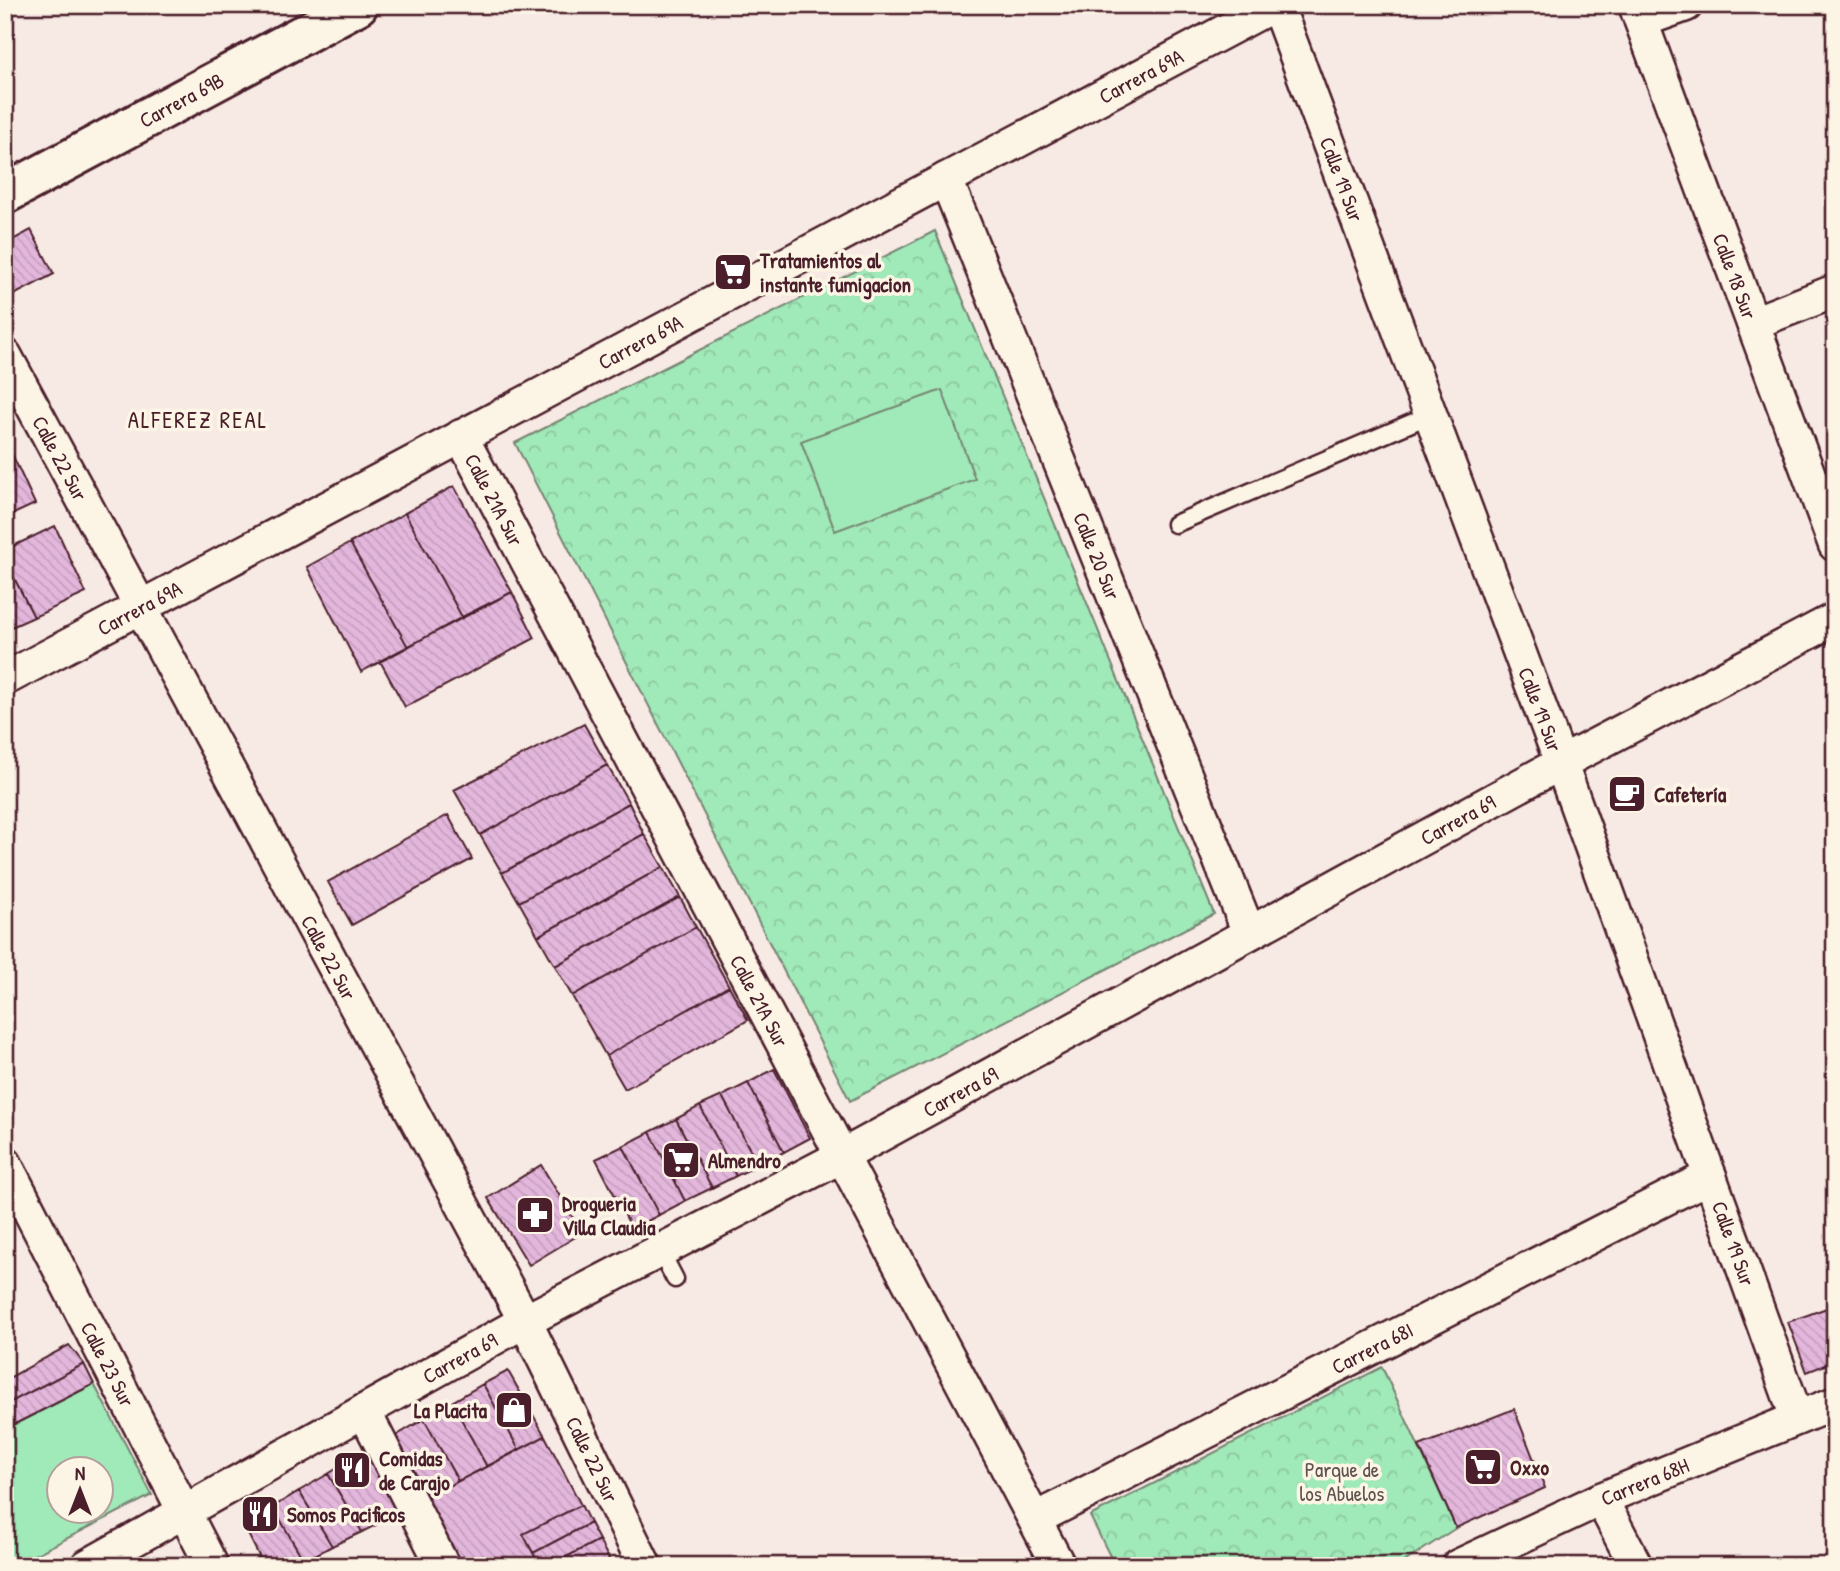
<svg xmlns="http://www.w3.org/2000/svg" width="1840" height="1571" font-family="'Patrick Hand',sans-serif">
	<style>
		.park { fill: url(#park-crowns); stroke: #758472; stroke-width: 2 }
		.garden { fill: #a0e9b8; stroke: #758472; stroke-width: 2; fill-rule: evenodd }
		.building { fill: url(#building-back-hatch); stroke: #4a1f2b; stroke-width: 2 }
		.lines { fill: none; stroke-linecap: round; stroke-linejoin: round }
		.lane-casing { stroke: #4a1f2b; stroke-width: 21 }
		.street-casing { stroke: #4a1f2b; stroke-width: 37 }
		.secondary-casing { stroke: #4a1f2b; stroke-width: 44 }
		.lane { stroke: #fcf5e5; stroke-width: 16 }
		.street { stroke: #fcf5e5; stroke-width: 32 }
		.secondary { stroke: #fcf5e5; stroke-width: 38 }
		.labels { text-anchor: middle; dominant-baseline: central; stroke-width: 7; stroke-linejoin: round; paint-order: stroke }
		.street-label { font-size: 21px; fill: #4a1f2b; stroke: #fcf5e5 }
		.poi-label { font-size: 21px; font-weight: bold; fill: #4a1f2b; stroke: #fcf5e5; text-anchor: start }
		.park-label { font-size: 21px; fill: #60524e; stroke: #fcf5e5 }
		.neighbourhood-label { font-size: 23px; letter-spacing: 2px; fill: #4a1f2b; stroke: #fcf5e5 }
	</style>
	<defs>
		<pattern id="park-crowns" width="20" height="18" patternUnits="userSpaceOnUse" patternTransform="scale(1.75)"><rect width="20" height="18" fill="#a0e9b8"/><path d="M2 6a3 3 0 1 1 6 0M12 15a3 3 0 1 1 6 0" fill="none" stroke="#8bc79e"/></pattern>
		<pattern id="building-back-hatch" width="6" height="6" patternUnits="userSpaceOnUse" patternTransform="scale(1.75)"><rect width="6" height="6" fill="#e3b7dc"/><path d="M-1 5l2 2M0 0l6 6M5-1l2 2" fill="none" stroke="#c49dbd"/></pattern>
	</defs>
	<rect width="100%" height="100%" fill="#f7e9e3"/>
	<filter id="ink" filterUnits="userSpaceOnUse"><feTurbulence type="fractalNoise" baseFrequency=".0143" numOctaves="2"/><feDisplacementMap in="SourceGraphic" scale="14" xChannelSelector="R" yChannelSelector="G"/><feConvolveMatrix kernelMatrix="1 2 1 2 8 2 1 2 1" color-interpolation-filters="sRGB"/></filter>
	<g filter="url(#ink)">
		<path class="park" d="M935,231l279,683 -364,187 -335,-658z
			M1382,1367l74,161 -58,38h-283l-25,-50z"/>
		<path class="garden" d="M942,390l33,89 -140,52 -34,-90z
			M94,1384l58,111 -139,71h-8v-137zM60,1470h42v42h-42z"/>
		<path class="building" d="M31,230l23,44 -40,21 -9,-15v-36z
			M5,439l30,65 -30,14z
			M454,486l58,106 -50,25 -57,-104z
			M405,513l57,104 -54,30 -58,-104z
			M55,526l31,67 -52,24 -29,-57v-10z
			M350,543l58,104 -47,25 -54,-105z
			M5,560l29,57 -29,13z
			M512,592l23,46 -130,69 -25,-46z
			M584,724l23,41 -127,70 -26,-45z
			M607,765l22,38 -127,70 -22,-38z
			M629,803l15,31 -125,68 -17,-29z
			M448,815l24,44 -120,66 -24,-43z
			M644,834l19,33 -125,69 -19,-34z
			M663,867l17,30 -125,69 -17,-30z
			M680,897l16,30 -124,69 -17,-30z
			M696,927l33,59 -123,70 -34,-60z
			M729,986l19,34 -123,69 -19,-33z
			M774,1069l36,69 -26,14 -36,-69z
			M748,1083l36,69 -26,13 -36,-69z
			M722,1096l36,69 -22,11 -36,-70z
			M700,1106l36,70 -24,12 -36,-69z
			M676,1119l36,69 -27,13 -35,-69z
			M650,1132l35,69 -26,14 -36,-69z
			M623,1146l36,69 -27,14 -36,-70z
			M541,1165l41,68 -53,32 -41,-67z
			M1835,1305v56l-28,11 -19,-50z
			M69,1345l15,19 -79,41v-25z
			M84,1364l10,20 -89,45v-24z
			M508,1371l37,65 -26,14 -36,-66z
			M483,1384l36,66 -32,17 -35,-65z
			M452,1402l35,65 -29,14 -34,-62z
			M1514,1409l31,79 -89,40 -37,-82z
			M424,1419l34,62 -34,18 -35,-59z
			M545,1436l36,69 -58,29 15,28 -8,4h-72l-34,-67z
			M366,1451l34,62 -38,19 -34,-58z
			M328,1474l34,58 -30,14 -33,-55z
			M299,1491l33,55 -28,15 -31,-54z
			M581,1505l9,18 -57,30 -10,-19z
			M273,1507l31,54 -10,5h-30l-21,-42z
			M590,1523l9,17 -50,26h-9l-7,-13z
			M599,1540l12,23 -62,3z"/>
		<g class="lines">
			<g class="lane-casing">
				<path id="lane" d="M1175,524l255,-109
					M661,1252l14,27"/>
			</g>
			<g class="street-casing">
				<g id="street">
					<path id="s1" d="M1277,5l284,758 236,655"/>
					<path id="s2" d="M1635,5l200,540"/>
					<path d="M1641,21l45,-16"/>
					<path id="s3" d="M946,179l303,754"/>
					<path d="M1753,323l82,-32"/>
					<path id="s4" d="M5,355l520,966 120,245"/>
					<path id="s5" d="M461,436l598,1130"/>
					<path id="s6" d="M5,679l1269,-674"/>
					<path id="s7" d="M5,1163l207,403"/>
					<path d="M364,1411l79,155"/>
					<path d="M1601,1499l35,67"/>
					<path id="s8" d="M1035,1519l675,-343"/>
					<path id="s9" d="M87,1566l438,-245 317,-165 719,-393 274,-144"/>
					<path id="s10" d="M1458,1566l143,-67 234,-96"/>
				</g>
			</g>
			<g class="secondary-casing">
				<g id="secondary">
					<path id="s11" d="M5,194l353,-189"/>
				</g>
			</g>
			<use href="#lane" class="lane"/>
			<use href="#street" class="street"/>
			<use href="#secondary" class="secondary"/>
		</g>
	</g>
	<defs>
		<g id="supermarket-square" transform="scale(2.0125)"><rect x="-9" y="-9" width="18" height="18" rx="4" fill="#4a1f2b" stroke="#fcf5e5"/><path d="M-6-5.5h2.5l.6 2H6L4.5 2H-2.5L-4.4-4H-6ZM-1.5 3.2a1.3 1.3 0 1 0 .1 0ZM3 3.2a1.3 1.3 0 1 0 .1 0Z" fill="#fff"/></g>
		<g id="cafe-square" transform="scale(2.0125)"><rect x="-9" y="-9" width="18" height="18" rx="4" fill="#4a1f2b" stroke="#fcf5e5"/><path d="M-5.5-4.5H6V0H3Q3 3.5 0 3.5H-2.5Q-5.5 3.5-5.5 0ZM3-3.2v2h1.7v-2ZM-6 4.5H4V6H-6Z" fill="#fff"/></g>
		<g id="pharmacy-square" transform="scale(2.0125)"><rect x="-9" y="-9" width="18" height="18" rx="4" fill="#4a1f2b" stroke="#fcf5e5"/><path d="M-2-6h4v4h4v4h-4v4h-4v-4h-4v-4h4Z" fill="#fff"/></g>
		<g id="shop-square" transform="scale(2.0125)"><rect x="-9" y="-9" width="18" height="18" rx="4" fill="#4a1f2b" stroke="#fcf5e5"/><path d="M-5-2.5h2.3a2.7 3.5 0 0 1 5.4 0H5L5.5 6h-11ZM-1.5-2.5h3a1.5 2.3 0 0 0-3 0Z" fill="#fff"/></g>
		<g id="restaurant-square" transform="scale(2.0125)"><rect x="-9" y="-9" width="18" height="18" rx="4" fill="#4a1f2b" stroke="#fcf5e5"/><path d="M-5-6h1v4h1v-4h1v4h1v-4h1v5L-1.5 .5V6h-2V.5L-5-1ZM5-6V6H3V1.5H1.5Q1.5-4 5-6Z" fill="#fff"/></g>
	</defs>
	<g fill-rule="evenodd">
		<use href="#supermarket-square" x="733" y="272"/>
		<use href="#cafe-square" x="1627" y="794"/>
		<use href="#supermarket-square" x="681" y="1160"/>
		<use href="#pharmacy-square" x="535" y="1215"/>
		<use href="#shop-square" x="514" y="1410"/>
		<use href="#supermarket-square" x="1483" y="1467"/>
		<use href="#restaurant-square" x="352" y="1470"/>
		<use href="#restaurant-square" x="260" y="1514"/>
	</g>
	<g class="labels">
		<g class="street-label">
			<text stroke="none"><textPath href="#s6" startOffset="1286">Carrera 69A</textPath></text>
			<text stroke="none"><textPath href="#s11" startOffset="200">Carrera 69B</textPath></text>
			<text stroke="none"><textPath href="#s1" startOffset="186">Calle 19 Sur</textPath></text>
			<text stroke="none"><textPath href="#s2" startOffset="289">Calle 18 Sur</textPath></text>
			<text stroke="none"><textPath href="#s6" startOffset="719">Carrera 69A</textPath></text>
			<text stroke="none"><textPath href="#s4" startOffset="117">Calle 22 Sur</textPath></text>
			<text stroke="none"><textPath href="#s5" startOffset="72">Calle 21A Sur</textPath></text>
			<text stroke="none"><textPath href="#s3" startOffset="406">Calle 20 Sur</textPath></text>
			<text stroke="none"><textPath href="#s6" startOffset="152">Carrera 69A</textPath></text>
			<text stroke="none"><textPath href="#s1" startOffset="752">Calle 19 Sur</textPath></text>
			<text stroke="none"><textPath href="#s9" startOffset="1561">Carrera 69</textPath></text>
			<text stroke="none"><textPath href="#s4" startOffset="684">Calle 22 Sur</textPath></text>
			<text stroke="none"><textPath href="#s5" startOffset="639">Calle 21A Sur</textPath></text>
			<text stroke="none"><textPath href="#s9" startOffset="994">Carrera 69</textPath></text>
			<text stroke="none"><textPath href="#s1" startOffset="1320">Calle 19 Sur</textPath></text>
			<text stroke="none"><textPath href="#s8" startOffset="378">Carrera 68I</textPath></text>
			<text stroke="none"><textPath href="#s9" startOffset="427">Carrera 69</textPath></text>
			<text stroke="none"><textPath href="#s7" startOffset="226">Calle 23 Sur</textPath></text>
			<text stroke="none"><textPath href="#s4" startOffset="1251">Calle 22 Sur</textPath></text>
			<text stroke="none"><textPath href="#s10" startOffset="205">Carrera 68H</textPath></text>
		</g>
		<g class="poi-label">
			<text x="760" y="260">Tratamientos al<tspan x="760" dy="24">instante fumigacion</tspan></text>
			<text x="1654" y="794">Cafetería</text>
			<text x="708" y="1160">Almendro</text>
			<text x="562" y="1203">Drogueria<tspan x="562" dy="24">Villa Claudia</tspan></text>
			<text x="487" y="1410" text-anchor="end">La Placita</text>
			<text x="379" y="1458">Comidas<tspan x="379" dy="24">de Carajo</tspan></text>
			<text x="1510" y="1467">Oxxo</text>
			<text x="287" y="1514">Somos Pacificos</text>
		</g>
		<g class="park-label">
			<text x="1342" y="1469">Parque de<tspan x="1342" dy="24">los Abuelos</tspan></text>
		</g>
		<g class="neighbourhood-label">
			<text x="198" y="419">ALFEREZ REAL</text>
		</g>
	</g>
	<rect width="1840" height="1571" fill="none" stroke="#fcf5e5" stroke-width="28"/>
	<rect x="14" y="14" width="1812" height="1543" fill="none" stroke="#4a1f2b" stroke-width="2.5" filter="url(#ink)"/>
	<g transform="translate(80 1490)"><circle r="33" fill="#fcf5e5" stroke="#b59f9b" stroke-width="2"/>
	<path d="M0-5L12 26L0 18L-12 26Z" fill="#4a1f2b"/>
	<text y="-10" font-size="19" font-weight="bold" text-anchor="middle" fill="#4a1f2b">N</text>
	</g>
</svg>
